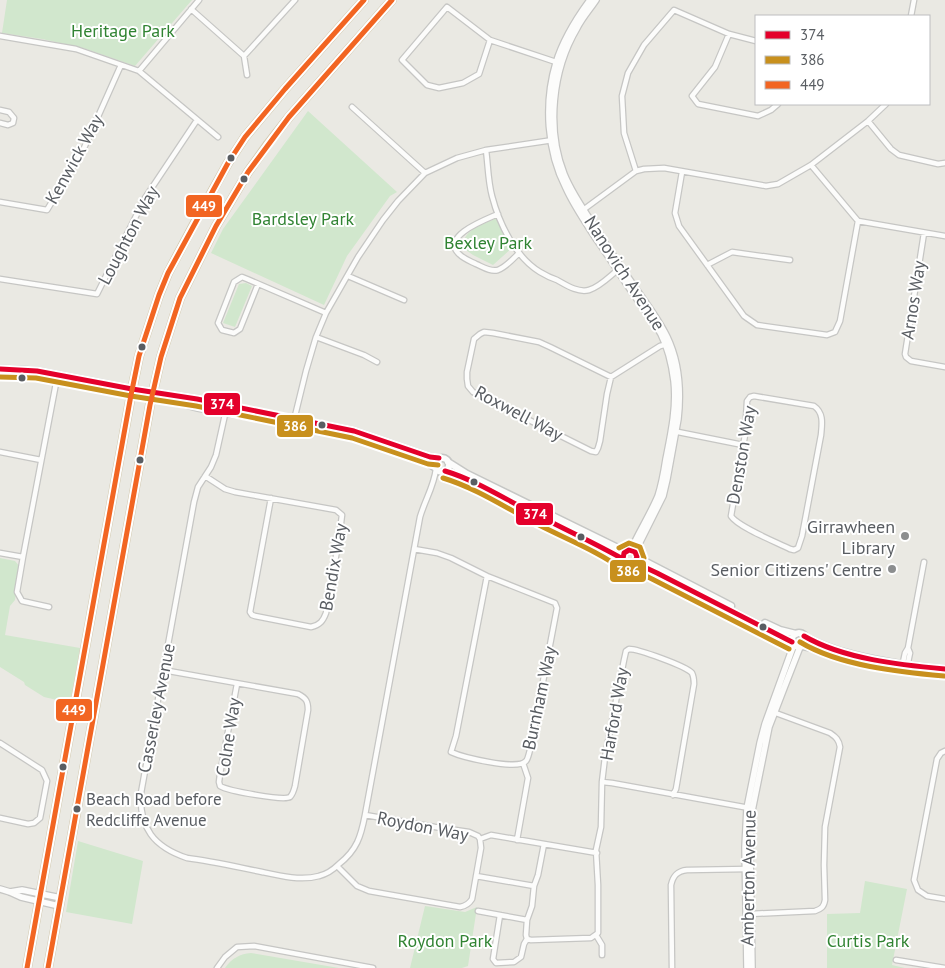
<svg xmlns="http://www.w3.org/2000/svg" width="945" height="968" font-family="'PT Sans',sans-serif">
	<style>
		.green { fill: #d1e7cd }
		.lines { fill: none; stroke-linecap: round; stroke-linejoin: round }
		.minor-casing { stroke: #c6c6c4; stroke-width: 7 }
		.tertiary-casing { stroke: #c6c6c4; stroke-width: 8 }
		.secondary-casing { stroke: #c6c7c5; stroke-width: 9 }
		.primary-casing { stroke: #d3c9b0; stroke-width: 10 }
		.minor { stroke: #fcfcfb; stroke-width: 4.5 }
		.tertiary { stroke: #fcfcfb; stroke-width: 5.5 }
		.secondary { stroke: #fcfcfb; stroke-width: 6 }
		.primary { stroke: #f2f0e6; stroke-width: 8 }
		.bus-1-casing { stroke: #fff; stroke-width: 9 }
		.bus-2-casing { stroke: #fff; stroke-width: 9 }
		.bus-3-casing { stroke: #fff; stroke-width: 9 }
		.bus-1 { stroke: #e4002b; stroke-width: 5 }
		.bus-2 { stroke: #c8901d; stroke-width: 5 }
		.bus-3 { stroke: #f26522; stroke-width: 5 }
		.bus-dot { fill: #595d62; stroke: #fff; stroke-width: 2 }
		.poi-dot { fill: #8c8e8f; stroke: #fff; stroke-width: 2 }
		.labels { text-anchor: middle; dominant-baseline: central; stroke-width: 4; stroke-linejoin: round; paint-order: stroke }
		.bus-label { font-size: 17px; fill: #595d62; stroke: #fff; text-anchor: start }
		.park-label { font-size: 18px; fill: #308332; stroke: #fff }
		.street-label { font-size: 18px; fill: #595d62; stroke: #fff }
		.poi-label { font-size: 18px; fill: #595d62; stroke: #fff; text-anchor: end }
		.line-badge { stroke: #fff; stroke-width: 2 }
		.badge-label { font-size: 14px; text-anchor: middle; font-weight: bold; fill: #fff }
	</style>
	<rect width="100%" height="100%" fill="#eae9e3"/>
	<path class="green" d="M7,0h185l-57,66 -52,-18 -41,-9 -40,-6z
		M308,111l89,81 -7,4 -43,60 -23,49 -113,-52 12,-24z
		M497,218l15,30 -19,17 -20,-10 -10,-7c-2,-18 21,-24 34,-30z
		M246,283l6,3 -17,41 -12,-4 16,-39z
		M0,558l15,3 5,6 -5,33 -5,6 -5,29 75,13 -10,55 -26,-6 -19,-12 -1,-3 -24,-15z
		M78,841l65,20 -11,63 -66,-12z
		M865,881l42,8 -15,76 13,3h-78v-54l33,-1z
		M425,906l40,6 12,-5 -9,59 -6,2h-52z
		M251,953l88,15h-114c7,-10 15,-14 26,-15z"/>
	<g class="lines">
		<g class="minor-casing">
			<path id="minor" d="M191,9l53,47 51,-56
				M911,16l3,-16
				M729,34l-14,33 -23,29 6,8 60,12 13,-6 7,-6
				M0,36l76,13 63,22 79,66
				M490,40l-11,34 -16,9 -24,5 -12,-3 -25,-25 45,-53 43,33 69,23
				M244,56l3,19
				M139,71l60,-71
				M352,107l73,66
				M0,110l9,2 5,6 -1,5 -5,2 -8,-2
				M868,121l23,28 8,6 39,9 7,-1
				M486,150c2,15 2,31 6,46 7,27 23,61 48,76 5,3 11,6 17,8 9,5 21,13 32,10 11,-3 22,-15 31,-22
				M636,171l-12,-38 -2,-37 6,-23 16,-28 30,-35 55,24 27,7
				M682,172l-7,41 4,13 65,90 13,9 70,10 8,-3 5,-11 18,-100 -47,-56
				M0,202l47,8 37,-62 37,-83
				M583,210l53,-39 8,-2 20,-1 102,18 12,-2 33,-19 57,-44 18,-17
				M498,214c-11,5 -58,22 -39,40 5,5 11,7 17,10 7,3 14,8 22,6 8,-3 15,-11 21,-17
				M858,221l87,15
				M924,233l-19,121 1,3 5,4 34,6
				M707,265l25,-13 58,8
				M348,276l56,24
				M0,279l97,15 48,-96 52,-78
				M258,284l-18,45 -6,4 -12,-3 -4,-7 16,-41 8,-5 5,2 79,34
				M316,337l48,18 13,7
				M611,377l-61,-30 -11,-5 -46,-9 -9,-1 -4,2 -6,5 -7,33v7l1,7 5,6 118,59 5,1 2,-4 2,-7 7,-47 4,-17 49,-31 8,-2
				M754,396l60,10c10,7 8,18 7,29l-19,101 -4,12 -4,2 -4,-1c-14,-7 -52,-22 -59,-33l14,-81 2,-34 3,-4z
				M226,410l-10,45 -5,12 -13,20 -4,15 -53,291c-2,35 13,54 46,65 25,3 50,9 75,14 18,4 39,9 57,4 8,-2 15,-7 20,-12 18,-14 22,-28 26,-49l55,-298c5,-17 14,-31 16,-48
				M294,420l12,-49 10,-34 10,-24 32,-56 25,-37 15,-19 27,-28 32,-15 29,-8 67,-10
				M673,431l70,14
				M0,452l41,8
				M205,476l20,13 10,3 101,18 6,5 -3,24 -13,74c-3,8 -6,12 -15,14l-56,-11 -3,-1 -2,-3 21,-114
				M414,549l23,4 14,5 36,18 68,27 2,5 -27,142c-1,3 -2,9 -4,11 -8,10 -64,-4 -75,-9l5,-16 31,-160
				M0,553l23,4 34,-179
				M23,557l-6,35 5,9 27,6
				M902,667l3,-14 3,-5 16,-86
				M907,667l3,-14 -2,-5
				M163,670l135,24c8,4 10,7 10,16l-13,76c-1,4 -2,8 -5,11 -6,4 -62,-6 -70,-11l-1,-4 1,-8 17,-90
				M0,743l42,27 5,11 -7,37 -6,5 -6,1 -28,-6
				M945,751l-4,2 -4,6 -23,121 4,10 9,6 18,3
				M673,795l3,-6 18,-105c0,-4 0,-7 -2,-11 -6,-7 -54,-24 -63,-24l-3,2 -2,9 -19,97 -3,25 10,1 137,25
				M480,839l11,-4 106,18
				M517,840l11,-62 -5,-15
				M544,844l-6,31 -4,11 -2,20 -5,14 -1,15 1,4 4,1 60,-2 7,-5v-48l-2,-35 5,-23 1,-45
				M337,866l20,20 12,5 91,16c6,-1 9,-3 12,-8l9,-51 -1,-9 -2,-3 -9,-4 -34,-5 -70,-12
				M476,876l58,10
				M478,911l49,9
				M750,914l65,-3c6,-2 9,-4 10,-11l-1,-35 1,-38 15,-80c-1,-7 -4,-10 -10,-14l-57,-21
				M500,915l-7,44 3,4 18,-1 7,-5 3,-13 3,-5
				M596,935l6,10v10
				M896,960l49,8
				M217,968l8,-11 12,-10 17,-1 119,22
				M672,968l-1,-83c2,-9 6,-14 16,-15l61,-1"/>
		</g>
		<g class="tertiary-casing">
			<path id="tertiary" d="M590,0c-14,19 -27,40 -34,63 -12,40 -9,88 10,125 8,18 20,35 31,52 13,18 25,38 38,56 8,13 19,25 26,38 7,14 11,31 13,47 3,26 -3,53 -8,78 -2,13 -4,25 -8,37 -8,19 -19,36 -27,54
				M596,0c-6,9 -14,18 -19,28 -25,42 -31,101 -13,146 8,20 21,38 33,56 11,18 23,36 35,53 12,18 26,35 35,54 12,25 14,55 11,82l-11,60 -4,17 -28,56
				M0,889l10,3 11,5 38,9
				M10,892l12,-2 39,8
				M747,968l-2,-121 2,-39 13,-65 5,-19 29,-80
				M752,968l-2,-116 1,-36 18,-89 15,-39 16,-41"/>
		</g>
		<g class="secondary-casing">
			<path id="secondary" d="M0,369l23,1 14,1 95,18 65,10 30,7 127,25 76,26 9,1
				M0,375h23l33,5 129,24c18,6 37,8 56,11 49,8 98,16 146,32 17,6 34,10 49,21
				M435 465a7 7 0 1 1 14 0a7 7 0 1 1-14 0Z
				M448,462l19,12 159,78
				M445,471l16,5 81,42 56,27 25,14 5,5 6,-1 3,-6 -2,-5 -6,-2 -5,3 -1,6
				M637,554l9,8 85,44
				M632,565l10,1 15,7 135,69
				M765,623l15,7 16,4
				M792 640a7 7 0 1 1 14 0a7 7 0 1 1-14 0Z
				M804,636c11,7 24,11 36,15 35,10 69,15 105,18
				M803,646l16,3 21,8 20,6 42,7 43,5"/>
		</g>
		<g class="primary-casing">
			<path id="primary" d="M27,968l104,-573 8,-39 20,-61 9,-22 32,-60 28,-50 17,-26 40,-48 79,-89
				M48,968l102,-563 11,-48 19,-59 36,-72 32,-54 20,-28 21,-27 103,-117"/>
		</g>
		<use href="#minor" class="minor"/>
		<use href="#tertiary" class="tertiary"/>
		<use href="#secondary" class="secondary"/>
		<use href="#primary" class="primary"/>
		<g class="bus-1-casing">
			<path id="bus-1" d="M0,369l37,2 95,18 65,10 157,32 76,26 9,1
				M445,471c30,9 58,27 86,41 31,16 62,30 92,47
				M629,550l6,2 2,5 -3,6 -6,1 -5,-5 1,-6z
				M630,564l12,2 15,7 135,69
				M804,636c39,23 97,29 141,33"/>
		</g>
		<g class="bus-2-casing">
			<path id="bus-2" d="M0,377l36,1 95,18 65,10 156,32 76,26 10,1
				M443,478c33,10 63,30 94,46 29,15 61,27 88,47 11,2 16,-3 19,-13l-4,-11 -11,-4 -10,5
				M629,571l11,2 14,7 135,69
				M800,642c40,24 99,30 144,34"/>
		</g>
		<g class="bus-3-casing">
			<path id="bus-3" d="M27,968l104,-573 8,-39 20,-61 9,-22 60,-110 17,-26 40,-48 79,-89
				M48,968l102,-563 11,-48 19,-59 36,-72 32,-54 41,-55 103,-117"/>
		</g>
		<use href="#bus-1" class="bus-1"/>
		<use href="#bus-2" class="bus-2"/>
		<use href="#bus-3" class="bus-3"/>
	</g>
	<g class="bus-dot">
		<circle cx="231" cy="158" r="4.5"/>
		<circle cx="244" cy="179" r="4.5"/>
		<circle cx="142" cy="347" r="4.5"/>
		<circle cx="22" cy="378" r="4.5"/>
		<circle cx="322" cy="425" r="4.5"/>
		<circle cx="140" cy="460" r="4.5"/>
		<circle cx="474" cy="482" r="4.5"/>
		<circle cx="581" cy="537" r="4.5"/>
		<circle cx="763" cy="627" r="4.5"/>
		<circle cx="63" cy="767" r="4.5"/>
		<circle cx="77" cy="809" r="4.5"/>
	</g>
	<g class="poi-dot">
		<circle cx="905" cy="536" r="5"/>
		<circle cx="892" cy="569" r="5"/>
	</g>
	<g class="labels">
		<g class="bus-label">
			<text x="86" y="799">Beach Road before<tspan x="86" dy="21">Redcliffe Avenue</tspan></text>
		</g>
		<g class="park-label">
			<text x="123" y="30">Heritage Park</text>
			<text x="303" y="218">Bardsley Park</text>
			<text x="488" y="242">Bexley Park</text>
			<text x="445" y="940">Roydon Park</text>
			<text x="868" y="940">Curtis Park</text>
		</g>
		<g class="street-label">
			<text transform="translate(74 159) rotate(-61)">Kenwick Way</text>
			<text transform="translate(128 235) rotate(-62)">Loughton Way</text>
			<text transform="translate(625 273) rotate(57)">Nanovich Avenue</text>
			<text transform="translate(913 300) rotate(-81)">Arnos Way</text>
			<text transform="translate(519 413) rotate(28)">Roxwell Way</text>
			<text transform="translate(741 455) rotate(-80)">Denston Way</text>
			<text transform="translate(333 567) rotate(-80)">Bendix Way</text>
			<text transform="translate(539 698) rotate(-78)">Burnham Way</text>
			<text transform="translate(156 708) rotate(-79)">Casserley Avenue</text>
			<text transform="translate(614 714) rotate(-80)">Harford Way</text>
			<text transform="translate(228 737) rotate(-81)">Colne Way</text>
			<text transform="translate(423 826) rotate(11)">Roydon Way</text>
			<text transform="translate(748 878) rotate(-89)">Amberton Avenue</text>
		</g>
		<g class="poi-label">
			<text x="895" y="526">Girrawheen<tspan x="895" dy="21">Library</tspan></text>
			<text x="882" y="569">Senior Citizens' Centre</text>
		</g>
	</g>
	<g class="line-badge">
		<rect x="185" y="194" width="38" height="24" rx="5" fill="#f26522"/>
		<rect x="203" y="392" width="38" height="24" rx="5" fill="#e4002b"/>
		<rect x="276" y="414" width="38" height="24" rx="5" fill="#c8901d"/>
		<rect x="515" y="502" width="39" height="24" rx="5" fill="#e4002b"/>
		<rect x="609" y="559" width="38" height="24" rx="5" fill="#c8901d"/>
		<rect x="55" y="698" width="38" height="24" rx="5" fill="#f26522"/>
	</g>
	<g class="badge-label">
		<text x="204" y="211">449</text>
		<text x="222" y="409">374</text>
		<text x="295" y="431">386</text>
		<text x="535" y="519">374</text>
		<text x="628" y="576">386</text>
		<text x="74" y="715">449</text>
	</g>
	<rect x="755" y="15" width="175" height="90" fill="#ffffff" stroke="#bdbec0"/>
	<rect x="765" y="31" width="25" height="8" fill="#e4002b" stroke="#bdbec0"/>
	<text x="800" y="40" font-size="15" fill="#595d62">374</text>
	<rect x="765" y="56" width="25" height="8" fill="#c8901d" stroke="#bdbec0"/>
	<text x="800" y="65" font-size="15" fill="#595d62">386</text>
	<rect x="765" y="81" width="25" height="8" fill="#f26522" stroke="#bdbec0"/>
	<text x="800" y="90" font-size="15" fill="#595d62">449</text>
</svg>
